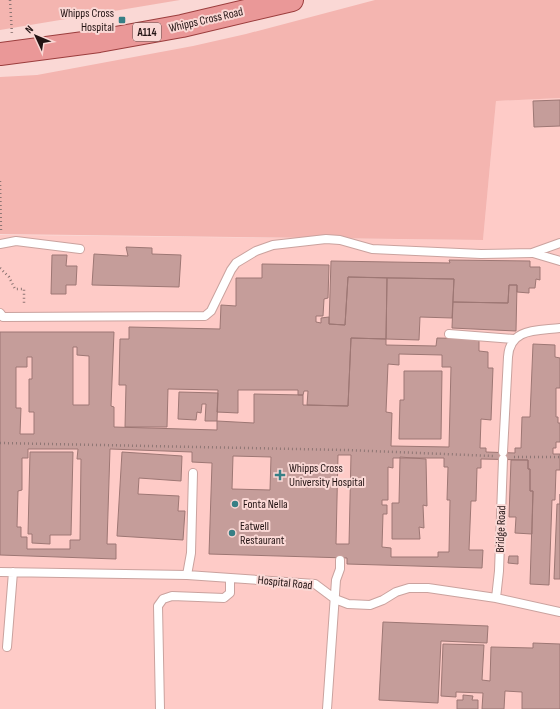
<svg xmlns="http://www.w3.org/2000/svg" width="560" height="709" font-family="'Sofia Sans Condensed',sans-serif">
	<style>
		.built { fill: #fecbc7 }
		.green { fill: #f4b5b0 }
		.building { fill: #c59d9a; stroke: #9d7774; fill-rule: evenodd }
		.lines { fill: none; stroke-linecap: round; stroke-linejoin: round }
		.lane-casing { stroke: #caa29e; stroke-width: 10 }
		.primary-casing { stroke: #9b3d3d; stroke-width: 24 }
		.path { stroke: #8e7674; stroke-width: 2.5; stroke-dasharray: 1 3; stroke-linecap: butt }
		.lane { stroke: #fff; stroke-width: 8 }
		.primary { stroke: #ea9898; stroke-width: 22 }
		.poi-dot { fill: #377f85; stroke: #fad8d5; stroke-width: 1.5 }
		.labels { text-anchor: middle; dominant-baseline: central; stroke-width: 4; stroke-linejoin: round; paint-order: stroke }
		.shield { fill: #fad8d5; stroke: #634e4d; stroke-width: 1 }
		.shield-label { font-size: 11px; font-weight: bold; fill: #221313 }
		.poi-label { font-size: 12px; fill: #221313; stroke: #fad8d5; text-anchor: start }
		.street-label { font-size: 12px; fill: #221313; stroke: #fad8d5 }
	</style>
	<rect width="100%" height="100%" fill="#fad8d5"/>
	<path class="built" d="M560,98v611h-560v-474l483,5 13,-139z"/>
	<path class="green" d="M0,0h180l-180,30z
		M375,0h185v98l-64,3 -13,139 -483,-6v-157l37,-2 156,-29 53,-12z"/>
	<path class="building" d="M560,100v26l-26,1 -1,-26z
		M126,247l26,1v6l29,1 -2,32 -87,-2 2,-31 34,2z
		M52,255h15l-1,11h11l-1,19h-10v9h-15z
		M449,260l81,1v6h10v13l-4,-1 -1,9h-6v5l-12,-1v-7h-8l-1,18 -55,-1 1,-23 -106,-2 -3,48 -16,-1 2,-63 119,2z
		M262,264l67,1 -1,33 -4,1 -1,17h-7v6l5,1v-5l8,-1v7l16,1 3,-48 39,1 -1,61 -35,-1 -3,68 -41,-1 1,-14h-4l-1,4h-5v-5h-60v23l-21,-1 1,-22 -50,-1 -1,38h-42l1,-42h-7l1,-46h9v-12l91,2 1,-24 15,1v-28h26z
		M387,278l67,1 -2,39 -32,-1 -1,23 -33,-1z
		M509,285h8l-1,46 -64,-3 1,-26 55,1z
		M0,332h114l-3,74 3,1v20l103,3v-9l37,2v-29l49,1v10l45,1 3,-68 35,1v6l50,1 1,-8 42,1v12l9,1v16h5l-2,52 -10,-1 -1,29h6v4l29,1v-5h6l1,-31h8l3,-73 22,1v12l5,1v30h-4v29h2v6h2v19h-4v6h-3v6h7v16h-4l-1,30h-3l-3,85 -19,-1 3,-93h-3v-22h-2v-9l-47,-1v9h-4l-1,33h-5l-2,49h14l-1,18 -135,-4v-6l-138,-4 3,-91 -20,-1v-10l-82,-3 -3,95h9v15l-116,-4zM73,347h4v8l12,1v49h-16zM399,354l43,1v12h9l-2,80 -58,-1 1,-33 -6,-1 2,-48 11,1zM27,357h5v22h-3v33h5v22h-14l1,-26h-5v-41h11zM28,449h50l-1,10h4l-1,81h-10v9h-43v-12h-6v-10h-4l1,-36 4,-1v-32h6zM338,455h13l-2,89h-13zM233,456l38,1 -1,33 -38,-1zM393,458h51v9h4l-1,33h3l-1,52h-11v5h-47v-9l-9,-1 1,-33h4v-9h-5v-5h6v-33l5,1z
		M404,371h38l-1,68h-42l1,-39h4z
		M179,392l39,1 -1,28h-12l1,-17h-4l-1,9 -4,-1 -1,8 -18,-1z
		M30,452h43l-2,83h-21v9l-18,-1v-9h-4z
		M122,452l60,4 -1,25 -42,-3 -1,16 41,2 -1,15h7l-2,29 -66,-4z
		M400,457l26,2 1,47 -4,-1 1,23 -5,-1 1,12h-28v-36h7z
		M511,460h17v9h2v22h3l-1,43 -17,-1 1,-16h-7z
		M560,494v85h-6l3,-75h3z
		M509,556h9v8l-10,-1z
		M383,622l105,4 -1,17 -46,-2 -3,62 -59,-3z
		M533,643l27,1v65h-38v-17l-17,-1 -1,18h-22l1,-16 -27,-1v5l-15,-1 2,-52 41,1 -2,35 8,1 1,-34 42,1z
		M463,695l10,1 -1,4h6v9h-21v-9h6z"/>
	<g class="lines">
		<g class="lane-casing">
			<path id="lane" d="M0,244l16,-3 64,8
				M533,253l27,8
				M0,313l3,4 202,-1 6,-5 20,-41 5,-7 20,-12 17,-6 53,-6 14,1 32,9 109,5 51,-1 28,-10
				M449,334l65,5
				M503,452l5,-95c2,-29 28,-26 52,-29
				M0,572l187,3 128,9 20,15 13,5 22,1 13,-5 13,-8 13,-4h19l68,10 64,14
				M187,575l4,-22 2,-80
				M496,598l3,-27 4,-112
				M7,647l6,-75
				M160,709l-2,-103 5,-7 9,-3 52,2 6,-5v-15
				M327,709l9,-129 4,-11v-9"/>
		</g>
		<g class="primary-casing">
			<path id="primary" d="M0,54l99,-13 83,-15 110,-26"/>
		</g>
		<path class="path" d="M10,0l2,35
			M0,181l1,51
			M0,268l9,9 6,12h9v16
			M0,443l346,7 147,6
			M514,457h46"/>
		<use href="#lane" class="lane"/>
		<use href="#primary" class="primary"/>
	</g>
	<g class="poi-dot">
		<rect x="118" y="16" width="8" height="8" rx="2"/>
		<path d="M278 469h4v4h4v4h-4v4h-4v-4h-4v-4h4z"/>
		<circle cx="235" cy="504" r="4"/>
		<circle cx="232" cy="533" r="4"/>
	</g>
	<g class="labels">
		<rect class="shield" x="133" y="23" width="28" height="18" rx="3"/>
		<g class="shield-label">
			<text x="147" y="32">A114</text>
		</g>
		<g class="poi-label">
			<text x="114" y="13" text-anchor="end">Whipps Cross<tspan x="114" dy="14">Hospital</tspan></text>
			<text x="289" y="468">Whipps Cross<tspan x="289" dy="14">University Hospital</tspan></text>
			<text x="243" y="504">Fonta Nella</text>
			<text x="240" y="526">Eatwell<tspan x="240" dy="14">Restaurant</tspan></text>
		</g>
		<g class="street-label">
			<text transform="translate(206 20) rotate(-13)">Whipps Cross Road</text>
			<text transform="translate(501 529) rotate(-88)">Bridge Road</text>
			<text transform="translate(285 583) rotate(6)">Hospital Road</text>
		</g>
	</g>
	<g transform="translate(36 36) rotate(314)" stroke="#fad8d5" stroke-width="3" paint-order="stroke">
	<path d="M0-3L7 15L0 10L-7 15Z" fill="#221313"/>
	<text y="-6" font-size="11" font-weight="bold" text-anchor="middle" fill="#221313">N</text>
	</g>
</svg>
